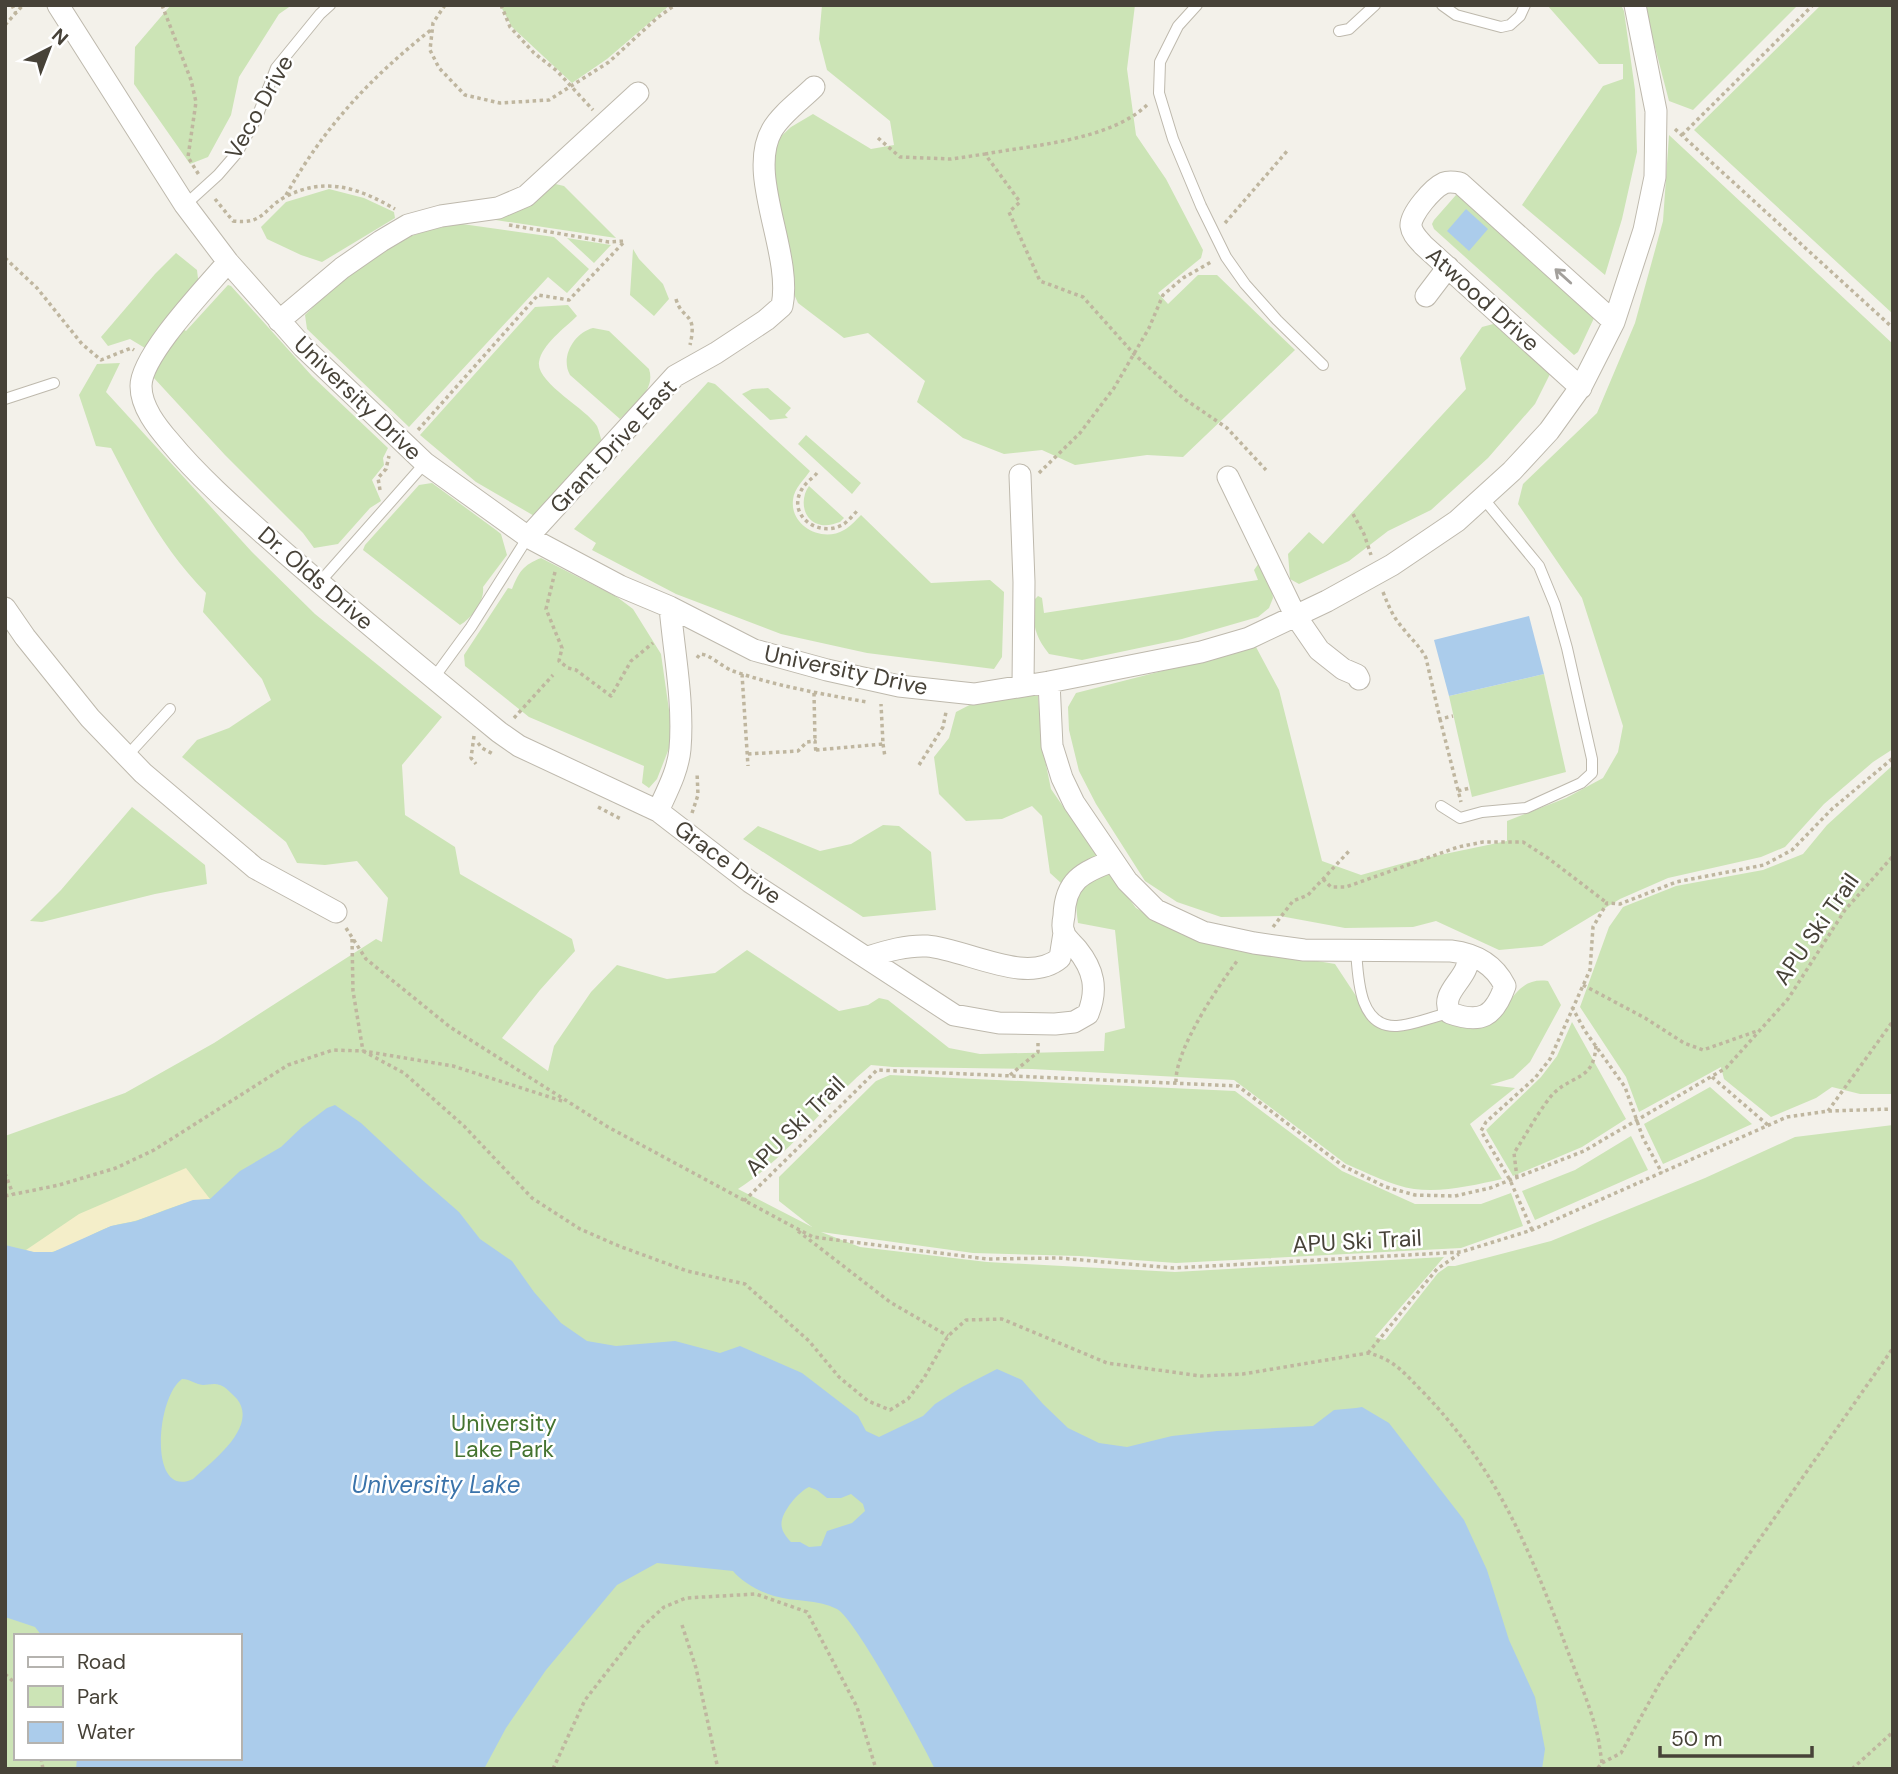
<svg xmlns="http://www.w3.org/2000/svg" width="1898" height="1774" font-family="'DM Sans',sans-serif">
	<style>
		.green { fill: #cce4b6; fill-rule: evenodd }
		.sand { fill: #f4eec9 }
		.water { fill: #abcceb; fill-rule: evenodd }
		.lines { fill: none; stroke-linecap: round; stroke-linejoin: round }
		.lane-casing { stroke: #beb9ad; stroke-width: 12 }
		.street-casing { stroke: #beb9ad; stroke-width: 23 }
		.path { stroke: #bfb69f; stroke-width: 3.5; stroke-dasharray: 3.5 3.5; stroke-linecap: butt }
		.lane { stroke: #fff; stroke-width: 10 }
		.street { stroke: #fff; stroke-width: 21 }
		.oneway { stroke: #a3a09c }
		.labels { text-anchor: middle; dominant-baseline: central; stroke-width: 5; stroke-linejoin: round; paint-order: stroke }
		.street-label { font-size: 23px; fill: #474238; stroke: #fff }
		.park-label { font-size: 23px; fill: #457430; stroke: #fff }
		.water-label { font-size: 24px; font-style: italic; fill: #3a73aa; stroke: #fff }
	</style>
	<rect width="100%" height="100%" fill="#f3f1ea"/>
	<path class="green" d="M171,5h121l-13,9 -40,63 -8,38 -23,42 -18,7 -56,-80 1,-37z
		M500,5h170l-63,54 -35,24 -60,-56z
		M822,5h313l-8,64 9,66 30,44 37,71 -2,8 -43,35 10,11 30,-29h19l78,75 -112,107 -36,-2 -72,10 -33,-15 -38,4 -41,-16 -46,-36 8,-21 -57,-48 -24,5 -46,-35 -6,-13 -21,-108 5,-41 15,-14 22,-13 58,35 23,-4 -4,-24 -63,-51 -8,-31z
		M1547,5h74l3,6 11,79 2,62 -15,67 -17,56 -83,-70 81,-119 20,-7v-15h-24z
		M1644,5h154l-105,105 -24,-9z
		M1821,5h72v309l-199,-184z
		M1669,135l224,209v405l-20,13 -49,42 -39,43 -24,10 -93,21 -48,21 -78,47 -43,4 -63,-29 -23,6 -68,1 -65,-12 -59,1 -44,-15 -32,-21 -49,-77 -17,-33 -10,-41 -1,-23 8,-14 180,-46 23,43 43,171 39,14 50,-14 96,-20v-20l59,-23 37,-20 15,-26 5,-26 -41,-128 -64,-94 5,-20 74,-71 38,-90 28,-102z
		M551,183l13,3 52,52 -127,-19z
		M329,189l35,9 30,14 1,6 -73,44 -21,-7 -34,-16 -6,-12 25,-25z
		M1456,195l8,2 131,119 -17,36 -4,3 -140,-126 -2,-5 2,-4z
		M462,224l92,13 35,32 -22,24 -19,-16 -139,150 -102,-98 -2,-14c25,-25 77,-68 109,-80 16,-6 32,-9 48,-11z
		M567,238l44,7 -17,18z
		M633,249l6,10 24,25 6,15 -15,17 -24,-21z
		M176,253l21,17 2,17 -54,61 -15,-9 -22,7 -7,-9 54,-63z
		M228,285l3,1 81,90 76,72 -5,10 1,7 -12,15 9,21 -11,7 -32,36 -24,4 -11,-15 -78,-78 -72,-78 2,-12 28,-36 3,2z
		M568,305l9,11c-12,12 -35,28 -38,46 -3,21 48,47 58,64 2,4 3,11 5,15l-66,76 -60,-35 -56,-47 115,-128z
		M1497,323l54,49 -16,32 -47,54 -57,52 -43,21 -39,30 -50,23 -9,-5 -2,-25 21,-22 14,12 143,-155 -6,-31 22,-31z
		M593,328l16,3 40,38c7,21 -15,36 -29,50l-50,-44c-10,-18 4,-42 23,-47z
		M120,363l-14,29 146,160 63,62 127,103 -40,48 3,50 50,32 5,27 112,65 3,12 -35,39 -38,48 46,33 6,-25 37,-54 26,-27 50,14 48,-6 32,-23 92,61 29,-6 11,-7 9,2 61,48 31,6 124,-3 1,-18 20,-5 -10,-98 -37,-7c-5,-38 -1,-34 29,-54l29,39 34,19 89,24 76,13 29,44 31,22 110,-23c13,-17 21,-29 43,-26l13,24 -31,57 -17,16 -23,7 25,3 -45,36 32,55c-28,6 -59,14 -88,10 -21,-3 -49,-17 -68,-25l-112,-84 -202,-11 -139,-2 -22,-2c-46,38 -83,92 -133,124l74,38 -33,-26v-24l97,-96 14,-6 345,16 107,80 73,33h66l30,-11 12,33 -62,22 -285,15 -97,-7 -106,-3 -152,-21 39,15 127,15 188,10 269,-15 -69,80 10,3 53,-67 10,-7h7l96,-25 154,-63 90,-41 98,-12v644h-1888v-633l120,-43 89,-50 162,-104 6,3 6,-44 -31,-37 -32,4 -28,-2 -11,-21 -104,-85 15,-17 32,-12 42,-28 -9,-21 -59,-67 3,-19c-43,-44 -67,-91 -95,-145l-15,-2 -17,-51 18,-31zM16,1636h224v122h-224z
		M708,382l7,2 95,87c-6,9 -16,17 -17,29 -3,26 29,43 51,30 6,-3 12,-10 17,-15l70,68 59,-3 14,12 -2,65 -8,12 -127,-16 -86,-19 -105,-40 -84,-44 4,-7 -22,-14z
		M768,388l23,20 -6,7 3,3 -18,2 -28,-26 10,-5z
		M806,435l55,48 -9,11 -54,-50z
		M432,483l64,47 5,4 6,21 -24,32c2,14 -12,32 -23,38l-97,-75 2,-5 54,-60z
		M809,486l35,32 -4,4c-6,2 -15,5 -22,2 -16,-5 -18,-26 -9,-38z
		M541,558l76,39 16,12 28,45 12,84 -16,41 -8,9 -7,-5 2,-17 -115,-49 -64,-51 -1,-11 44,-67 4,1c7,-17 11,-24 29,-31z
		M1259,563l12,19 2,16 -4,10 -11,9 -76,22 -100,21 -33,-6c-15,-19 -17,-31 -14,-55l3,-3 4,2 2,15 214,-33 -4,-10z
		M1544,674l22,98 -94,25 -23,-101z
		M1017,695l21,1 4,49 9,44 49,71 -39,23 -11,-10 -8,-57 -10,-10 -30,13 -36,2 -27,-27 -5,-37 15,-19 7,-26 25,-13z
		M1893,765v329h-33l-28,-7 -16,11 -45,19 -47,-38 -3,-12 -82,45 -13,-35 -46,-70 29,-80 14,-20 53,-21 87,-16 40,-16 24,-29z
		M132,807l73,58 2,19 -52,10 -113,28 -12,-1 31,-31z
		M883,825l16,1 32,26 5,58 -73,7 -120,-78 15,-13 62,25 31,-7z
		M1572,1022l54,97 -44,28 -69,29 -27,-46 55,-53 16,-21z
		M1710,1087l42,37 -89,40 -19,-40z
		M1631,1136l17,34 -113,50 -13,-29 53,-21z"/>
	<path class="sand" d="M186,1168l24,31c-26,1 -47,13 -72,21 -8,3 -17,3 -26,6 -27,9 -57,36 -86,24l53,-36z"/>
	<path class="water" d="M1466,209l22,20 -19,22 -22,-20z
		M1529,616l15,58 -95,22 -15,-56z
		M335,1105l26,18 59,55 39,34 21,27 32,22 22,31 27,31 26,18 29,5 59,-5 45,12 20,-7 62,27 56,43 8,15 13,6 44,-21 12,-12 27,-17 35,-18 25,11 21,24 25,24 31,15 28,4 45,-11 45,-5 96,-5 21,-16 22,-2 6,-1 27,16 75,97 23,50 22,70 26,57 10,52 -3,20h-607c-12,-25 -80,-151 -98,-160 -20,-10 -43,-7 -63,-13 -14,-4 -32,-14 -41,-25l-76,-8 -40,22 -71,85 -40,58 -22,41h-408l1,-11h163v-122h-198l-7,-9 -30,-10v-372l29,7h19l58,-26 25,-5 57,-21 17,-1 30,-28 41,-24 21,-20 25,-19zM182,1379c8,0 13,5 21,6 5,0 11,-2 17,0 6,2 12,9 17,14 22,28 -26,63 -44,80 -45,21 -37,-82 -11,-100zM809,1487l8,3 10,8h14l10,-4 12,10 2,7 -13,12 -25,8 -6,15 -12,1 -9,-5h-9c-3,-3 -8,-9 -9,-14 -4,-13 16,-36 27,-41z"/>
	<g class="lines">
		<g class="lane-casing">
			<path id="lane" d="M1197,5l-19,21 -18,36 -1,31 14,46 28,67 25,51 19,27 32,36 46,45
				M1442,5l14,10 45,12 9,-2 10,-9 5,-11
				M1339,31l10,-2 26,-24
				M185,205l33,-30 19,-22 20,-36 19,-49 44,-54 10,-9
				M5,399l49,-16
				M319,583l106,-120
				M433,679l38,-52 57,-90
				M126,757l44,-48
				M1441,806l19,12 22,-6 44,-4 55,-25 11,-10v-14l-25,-111 -12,-43 -16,-39 -56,-68
				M1356,949c2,27 2,79 41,77 17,-1 36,-10 53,-13"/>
		</g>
		<g class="street-casing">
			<path id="street" d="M58,5l127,200 43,57 75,85 122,116 103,74 92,49 50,21 84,43 73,20 72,16 75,8 75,-12 152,-30 48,-14 78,-37 65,-36 65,-44 55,-50 37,-40 33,-46 32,-63 30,-92 11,-53 1,-66 -21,-106
				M228,262c-21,25 -87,93 -87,124 0,21 16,41 29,56 32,39 76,76 114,110 71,62 143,121 215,180l20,14 139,65
				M1426,296l22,-29
				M279,321l63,-53 39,-27 27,-16 33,-9 57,-8 28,-12 112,-103
				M1581,388l-158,-143c-5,-6 -11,-11 -12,-19 -1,-12 22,-38 33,-43 5,-2 10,-1 16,0l154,139
				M1020,475l4,107 -1,104
				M1228,477l67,138 24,35 24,19 14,6 2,4
				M528,537l147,-161 41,-23 50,-33 16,-14c11,-53 -36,-131 -10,-176 9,-16 29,-30 42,-43
				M670,607c4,46 14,95 10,142 -2,22 -13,42 -22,62l92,71 204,133 45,8 56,1 19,-2 14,-8c10,-25 6,-44 -11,-65 -4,-5 -12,-11 -13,-17 -2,-4 -1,-11 0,-16 1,-35 18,-44 49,-55
				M5,608l20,29 65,81 53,55 112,95 81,44
				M1049,682l3,64 10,32 12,25 53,78 29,29 47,22 51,11 50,7 147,1c25,3 43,13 54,35 -11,31 -24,38 -55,27 -11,-22 19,-33 19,-58
				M868,957c19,-6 39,-12 59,-11 39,3 100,40 133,12l4,-25"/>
		</g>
		<path class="path" d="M12,5l4,9
			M162,5l29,75 5,22 -8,55 11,18
			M445,5l-12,18 -3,27 9,18 26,27 35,8 49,-3 60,-38 48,-44 18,-13
			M501,5l9,22 24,26 23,18 36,39
			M5,25l18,-20
			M1675,129l218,199
			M1682,135l131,-130
			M878,138l22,19 51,2 34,-5 35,48 -11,10 31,69 43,16 51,57 49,44 44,30 39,42
			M985,154c49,-9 127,-14 163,-50
			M286,195c39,-69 84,-117 146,-166
			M215,199l18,22c31,4 31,-13 52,-24 40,-21 74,-9 110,12
			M1225,223l63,-73
			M509,225l100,17 16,-1
			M5,258l32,30 45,56 19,16 30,-12 3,2
			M676,299c6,22 22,12 14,46
			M418,430l120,-135 31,5 54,-57
			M817,473c-4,5 -12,10 -15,16 -16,26 16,49 40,36 6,-3 11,-10 16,-15
			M1039,473l41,-40 34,-45 35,-60 14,-33 20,-17 30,-17
			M380,490l-2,-12 8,-9 3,-13
			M1353,514l11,20 7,21
			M555,572l-9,37 16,39 -3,13 9,7 8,2 35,26 20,-35 22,-18
			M1383,592c5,13 10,25 19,35 8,11 18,19 24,31l14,61 13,-3
			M697,658l3,-4c10,0 22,13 33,17 43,15 89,23 134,31
			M742,674l6,92
			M814,693l1,48
			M514,718l39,-43
			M1440,719l21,83
			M474,736l-3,22 5,6
			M478,743l4,5 11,6
			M883,744l2,13
			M816,750l67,-6 -2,-40
			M748,754l50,-3 9,-9 8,-1 1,13
			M919,765l24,-38 3,-15
			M1458,791l12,-3
			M598,807l23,12
			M692,813l6,-18 -1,-23
			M1323,879l8,8h15l112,-40 25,-5h40l25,16 59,45
			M1273,927l20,-26 15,-6 43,-46
			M346,928l20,31 84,68 158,100 182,98 23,12 174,22 72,-1 115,10 287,-16 71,-22 255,-113 41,-6 65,-2
			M352,939l1,52 10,60
			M1583,985l62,33 39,25 19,7 57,-20
			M1572,1007l13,24 40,56 18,51 19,35
			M363,1051l41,22 60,53 68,72 48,31 39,17 68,25 58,13 64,57 30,36 29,24 22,9 18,-11 16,-21 24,-42 18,-16 36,-1 105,44 94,13 42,-2 125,-21c26,6 37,21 55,39 72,75 105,153 141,249 10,28 23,56 31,85 4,12 5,25 7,37l-5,6
			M1010,1075l28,-23v-9
			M1712,1077l57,49
			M1176,1082c-1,-32 41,-94 61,-121
			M1828,1111l65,-90
			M5,1173l8,21
			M1517,1178l-3,-25c10,-15 30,-51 41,-61 20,-18 39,-12 41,-47
			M5,1196l54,-11 57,-17 38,-18 134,-85 45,-15 30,1 90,15 109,35
			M744,1201l133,-131 361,16 105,80 43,21 29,8 40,1 35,-8 94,-37 142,-83 62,-69 57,-89 48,-54
			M1532,1230l-22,-50 -29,-49 5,-9 49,-44 15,-19 40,-89 3,-43 14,-24 13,1 56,-22 88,-17 28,-15 40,-41 61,-51
			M798,1231l92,71 58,34
			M1368,1353l69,-84 22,-15
			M682,1625l14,43 22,101
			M5,1674l11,10
			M41,1758l2,11
			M1602,1763l19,-10 41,-74 231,-331
			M553,1769l32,-69 57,-73 22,-20 22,-9 70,-4 51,18 50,95 19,62
			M1852,1769l41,-37"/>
		<use href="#lane" class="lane"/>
		<use href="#street" class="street"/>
	</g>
	<defs><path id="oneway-shaft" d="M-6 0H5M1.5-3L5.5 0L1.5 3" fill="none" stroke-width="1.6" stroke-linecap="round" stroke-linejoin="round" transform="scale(1.75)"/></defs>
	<use class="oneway" href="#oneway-shaft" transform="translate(1563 276) rotate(-138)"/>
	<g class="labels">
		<g class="street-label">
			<text transform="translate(259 107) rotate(-61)">Veco Drive</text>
			<text transform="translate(1483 299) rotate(42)">Atwood Drive</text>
			<text transform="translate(358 398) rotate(44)">University Drive</text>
			<text transform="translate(613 446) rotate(-47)">Grant Drive East</text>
			<text transform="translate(316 578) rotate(41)">Dr. Olds Drive</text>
			<text transform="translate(846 670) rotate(12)">University Drive</text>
			<text transform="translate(728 862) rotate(36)">Grace Drive</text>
			<text transform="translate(1816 929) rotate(-55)">APU Ski Trail</text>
			<text transform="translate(795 1126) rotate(-45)">APU Ski Trail</text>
			<text transform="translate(1357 1241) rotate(-3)">APU Ski Trail</text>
		</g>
		<g class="park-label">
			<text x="504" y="1423">University<tspan x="504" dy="26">Lake Park</tspan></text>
		</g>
		<g class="water-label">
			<text x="436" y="1484">University Lake</text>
		</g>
	</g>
	<rect width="1898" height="1774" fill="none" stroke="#474238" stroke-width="14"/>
	<rect x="14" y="1634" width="228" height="126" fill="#ffffff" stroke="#b5b3af" stroke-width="2"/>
	<rect x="28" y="1657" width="35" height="10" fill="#ffffff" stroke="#b5b3af" stroke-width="2"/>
	<text x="77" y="1669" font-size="21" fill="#474238">Road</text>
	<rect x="28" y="1686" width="35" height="21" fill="#cce4b6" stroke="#b5b3af" stroke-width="2"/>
	<text x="77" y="1704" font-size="21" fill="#474238">Park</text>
	<rect x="28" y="1722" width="35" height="21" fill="#abcceb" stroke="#b5b3af" stroke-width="2"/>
	<text x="77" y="1739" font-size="21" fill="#474238">Water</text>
	<g transform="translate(49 49) rotate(42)" stroke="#ffffff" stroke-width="5" paint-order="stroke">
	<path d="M0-5L12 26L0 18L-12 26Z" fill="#474238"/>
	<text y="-10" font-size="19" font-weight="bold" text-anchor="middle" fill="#474238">N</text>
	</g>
	<path d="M1660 1746v10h152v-10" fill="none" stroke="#474238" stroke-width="3.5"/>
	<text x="1671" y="1746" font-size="21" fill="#474238" stroke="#ffffff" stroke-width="5" paint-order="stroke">50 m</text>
</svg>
